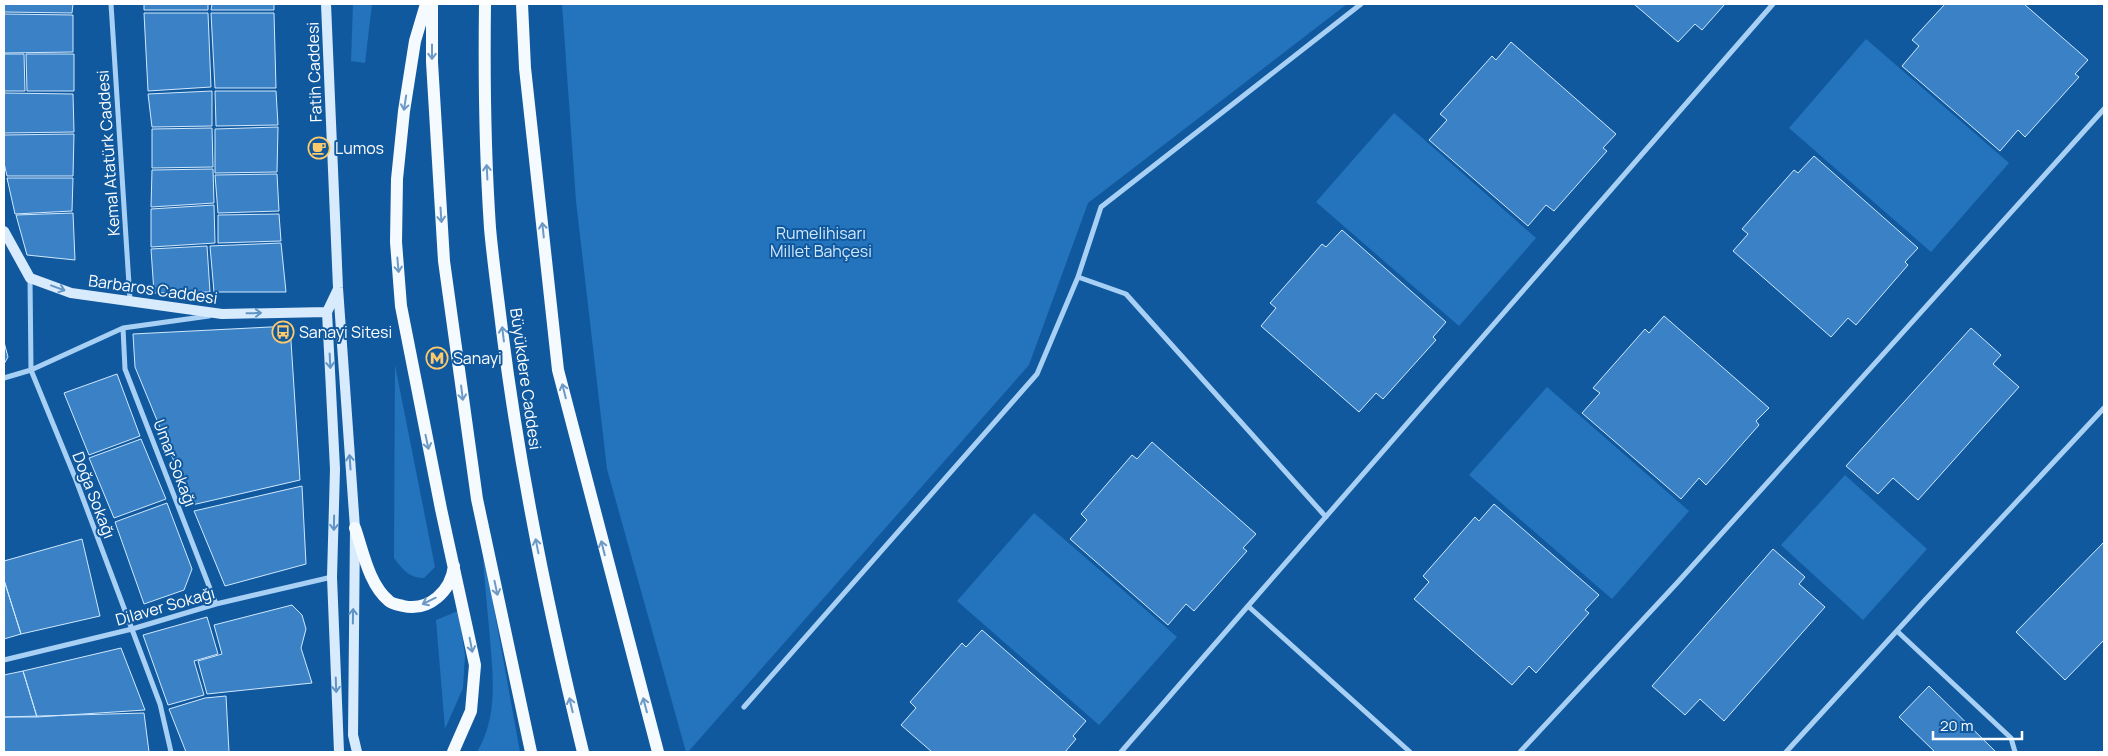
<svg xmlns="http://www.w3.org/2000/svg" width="2108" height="756" font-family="Manrope,sans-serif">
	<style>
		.green { fill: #2473bd }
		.building { fill: #3a82c5; stroke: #d0e8fe }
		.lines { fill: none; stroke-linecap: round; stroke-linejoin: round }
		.street { stroke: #a8d0f5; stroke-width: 5 }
		.secondary { stroke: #d8ebfd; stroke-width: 10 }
		.primary { stroke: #f5faff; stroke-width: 12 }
		.oneway { stroke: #6c99c5 }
		.oneway2 { stroke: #6193c4 }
		.labels { text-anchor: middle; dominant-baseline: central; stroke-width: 4; stroke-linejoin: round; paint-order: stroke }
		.street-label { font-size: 16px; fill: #fff; stroke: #11599e }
		.poi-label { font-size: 16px; fill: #fff; stroke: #11599e; text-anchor: start }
		.park-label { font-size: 16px; fill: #d0e8fe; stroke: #11599e }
	</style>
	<rect width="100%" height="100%" fill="#11599e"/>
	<path class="green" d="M353,4h19l-7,59 -14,-2z
		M562,4h785l-259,199 -59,162 -341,387h-2l-79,-283 -31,-268z
		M1866,39l143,124 -78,89 -142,-124z
		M1394,113l142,125 -77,88 -143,-124z
		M395,365l40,202 -11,11c-15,0 -21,-8 -30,-20z
		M1547,387l142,124 -77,88 -143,-124z
		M1845,475l82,74 -64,71 -82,-75z
		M1034,513l143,124 -78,88 -142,-124z
		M482,542l38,210h-43c23,-38 15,-83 12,-125 -3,-28 -5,-56 -7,-85z
		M458,611l7,44 -2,33 -18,41 -9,-109z"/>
	<path class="building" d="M4,4h69l-1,9 -68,-1z
		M144,4h64v6h-64z
		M212,4h62v6h-63z
		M1634,4h91l-23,26 -7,-6 -17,18z
		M1945,4h79l64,56 -13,14 4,3 -54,60 -7,-7 -18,21 -98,-85 17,-20 -7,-6z
		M144,13h64l3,74 -63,4z
		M211,13h63l2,75h-61z
		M4,14l69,1v37l-69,1z
		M1511,42l105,92 -13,14 4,3 -53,60 -8,-6 -18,21 -99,-86 18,-20 -7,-6 52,-58 4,4z
		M4,54h20l1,37h-21z
		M26,54h48v37h-47z
		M212,91v35l-60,1 -4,-33z
		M215,91h61l2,34 -62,1z
		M4,93l69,1 1,38 -70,1z
		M278,127l-1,45 -62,1v-44z
		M212,128l1,39 -61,1v-39z
		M74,134l-1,42h-66l-3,-13v-28z
		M1814,156l104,92 -13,14 3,3 -52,60 -8,-7 -17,19 -98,-86 15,-17 -6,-5 52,-59 4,3z
		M213,169l1,34 -63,4 1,-37z
		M277,174l2,37 -61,2 -3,-38z
		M7,178h66l-1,33 -57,3z
		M214,205l1,38 -64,4v-38z
		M73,213l2,47 -48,-5 -11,-40z
		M279,214l2,27 -63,2v-28z
		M1342,230l104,92 -13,15 3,3 -53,59 -7,-6 -17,19 -98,-86 15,-18 -6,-5 52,-59 4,3z
		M281,243l5,49h-72l-4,-46z
		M207,246l3,46 -56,1 -3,-44z
		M1664,316l105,92 -13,13 3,4 -53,60 -7,-7 -18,21 -99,-86 18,-20 -7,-5 52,-59 4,4z
		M290,326l10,154 -108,25 -57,-138 -2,-33z
		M1971,328l30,27 -8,9 26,23 -101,113 -25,-22 -15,16 -32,-28z
		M4,342l4,15 -4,7z
		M117,374l23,62 -51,19 -25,-62z
		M141,439l25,60 -52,19 -25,-60z
		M1152,442l104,92 -13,14 4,3 -53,60 -8,-7 -18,21 -98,-86 17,-19 -6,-6 51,-59 5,4z
		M302,486l4,78 -81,22 -31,-75z
		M167,503l25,66 -8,21 -40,14 -29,-82z
		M1494,504l105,91 -14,15 4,3 -53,60 -7,-7 -17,19 -98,-86 15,-17 -6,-6 52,-59 4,4z
		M82,539l18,77 -79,18 -17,-54v-19z
		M2104,542v98l-39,40 -49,-48z
		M1773,549l32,28 -6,7 26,23 -101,114 -24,-22 -15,16 -33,-29z
		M4,580l17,54 -17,5z
		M292,605l10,10 4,14 -5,19 11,35 -105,11 -9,-33 24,-7 -8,-29z
		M207,617l11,37 -24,7 10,34 -36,10 -25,-70z
		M982,630l104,91 -13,15 3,3 -11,13h-133l-31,-27 15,-17 -6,-6 52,-59 4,4z
		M121,648l24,62 -108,7 -14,-46z
		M23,671l14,46h-33v-42z
		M1929,686l67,66h-61l-36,-35z
		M226,696l3,56h-43l-17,-43 36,-11z
		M144,713l5,39h-145v-35z"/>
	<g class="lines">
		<path class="street" d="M111,4l19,296
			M1078,277l48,17 200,223
			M123,328l2,41 91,235
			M4,378l27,-8 -1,-92
			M1897,631l114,107 4,14
			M4,660l128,-31 84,-25 116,-27
			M744,707l293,-333 41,-97 23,-70 260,-203
			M171,752l-11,-48 -84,-224 -45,-110 92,-42 86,-12
			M1121,752l127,-146
			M1410,752l-162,-146 525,-602
			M1520,752l157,-169 427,-474
			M1786,752l140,-153 178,-191"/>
		<path class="secondary" d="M326,4l12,284 17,240 -2,207 4,17
			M4,231l26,47 41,15 151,21 105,-2
			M338,289l-11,23 8,157 -3,108 7,175"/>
		<path class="primary" d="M426,4l-11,37 -11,70 -7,68 -1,63 5,64 40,203 34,156 -4,46 -18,41
			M432,4v58l12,199 33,238 54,253
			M485,4c-1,75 0,149 5,224 3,34 8,68 12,102 18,143 47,283 81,422
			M522,4l3,64 33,302 100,382
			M355,528c8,23 14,57 34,73 3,3 10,4 14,5 26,6 48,-15 51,-40"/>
	</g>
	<defs><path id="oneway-shaft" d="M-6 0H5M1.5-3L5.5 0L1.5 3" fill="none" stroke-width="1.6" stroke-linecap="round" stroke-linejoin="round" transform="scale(1.25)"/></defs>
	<g class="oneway">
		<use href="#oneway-shaft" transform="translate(432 52) rotate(90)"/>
		<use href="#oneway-shaft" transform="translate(405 103) rotate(99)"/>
		<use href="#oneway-shaft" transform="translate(487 172) rotate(-93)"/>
		<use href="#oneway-shaft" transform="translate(441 215) rotate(86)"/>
		<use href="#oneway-shaft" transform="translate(543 230) rotate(-96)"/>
		<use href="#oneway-shaft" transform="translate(398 265) rotate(85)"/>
		<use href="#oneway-shaft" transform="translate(503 334) rotate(-97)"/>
		<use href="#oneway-shaft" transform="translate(564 391) rotate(-104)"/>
		<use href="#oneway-shaft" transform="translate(462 393) rotate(83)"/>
		<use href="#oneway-shaft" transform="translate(427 442) rotate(78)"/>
		<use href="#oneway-shaft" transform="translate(537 546) rotate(-101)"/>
		<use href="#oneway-shaft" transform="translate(603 548) rotate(-104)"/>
		<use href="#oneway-shaft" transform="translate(496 588) rotate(78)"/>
		<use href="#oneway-shaft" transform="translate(429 601) rotate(154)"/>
		<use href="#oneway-shaft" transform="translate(471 645) rotate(79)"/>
		<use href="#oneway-shaft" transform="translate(571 705) rotate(-103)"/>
		<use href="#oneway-shaft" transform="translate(645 705) rotate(-105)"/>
	</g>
	<g class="oneway2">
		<use href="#oneway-shaft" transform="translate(58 288) rotate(20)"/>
		<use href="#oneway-shaft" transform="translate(254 313) rotate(-1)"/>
		<use href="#oneway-shaft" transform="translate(330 361) rotate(87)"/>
		<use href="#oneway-shaft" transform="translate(350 462) rotate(-94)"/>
		<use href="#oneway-shaft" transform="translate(334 523) rotate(91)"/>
		<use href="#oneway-shaft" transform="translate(353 616) rotate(-89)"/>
		<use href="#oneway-shaft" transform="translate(336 685) rotate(88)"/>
	</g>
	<defs>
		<g id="cafe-ring" transform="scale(1.125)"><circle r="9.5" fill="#11599e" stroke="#ffca6b" stroke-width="1.5"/><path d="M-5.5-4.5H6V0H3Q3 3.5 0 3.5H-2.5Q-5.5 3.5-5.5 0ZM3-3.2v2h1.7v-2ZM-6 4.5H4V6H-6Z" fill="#ffca6b"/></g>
		<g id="bus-ring" transform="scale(1.125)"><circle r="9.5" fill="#11599e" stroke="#ffca6b" stroke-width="1.5"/><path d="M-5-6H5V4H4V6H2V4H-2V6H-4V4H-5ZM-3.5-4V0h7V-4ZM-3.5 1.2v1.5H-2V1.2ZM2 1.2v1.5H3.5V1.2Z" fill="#ffca6b"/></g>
		<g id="metro-ring" transform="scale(1.125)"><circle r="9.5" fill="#11599e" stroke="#ffca6b" stroke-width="1.5"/><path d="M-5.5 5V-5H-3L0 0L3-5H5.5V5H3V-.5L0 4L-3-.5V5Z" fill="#ffca6b"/></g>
	</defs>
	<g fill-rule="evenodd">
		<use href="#cafe-ring" x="319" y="148"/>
		<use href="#bus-ring" x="283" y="332"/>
		<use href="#metro-ring" x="437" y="358"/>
	</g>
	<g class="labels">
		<g class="street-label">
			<text transform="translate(314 72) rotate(-92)">Fatih Caddesi</text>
			<text transform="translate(108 153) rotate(-94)">Kemal Atatürk Caddesi</text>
			<text transform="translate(153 289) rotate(8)">Barbaros Caddesi</text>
			<text transform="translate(526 379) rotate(82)">Büyükdere Caddesi</text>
			<text transform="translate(175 463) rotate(69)">Umar Sokağı</text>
			<text transform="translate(94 495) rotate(69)">Doğa Sokağı</text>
			<text transform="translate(165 606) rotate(-16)">Dilaver Sokağı</text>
		</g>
		<g class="poi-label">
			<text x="335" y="148">Lumos</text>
			<text x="299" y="332">Sanayi Sitesi</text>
			<text x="453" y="358">Sanayi</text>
		</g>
		<g class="park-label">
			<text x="821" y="233">Rumelihisarı<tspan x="821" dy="18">Millet Bahçesi</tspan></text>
		</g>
	</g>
	<rect width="2108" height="756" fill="none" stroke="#ffffff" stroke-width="10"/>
	<path d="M1933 731v8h89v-8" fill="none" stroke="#ffffff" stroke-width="2.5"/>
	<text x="1940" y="731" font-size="15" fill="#ffffff" stroke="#11599e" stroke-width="4" paint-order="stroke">20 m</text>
</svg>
